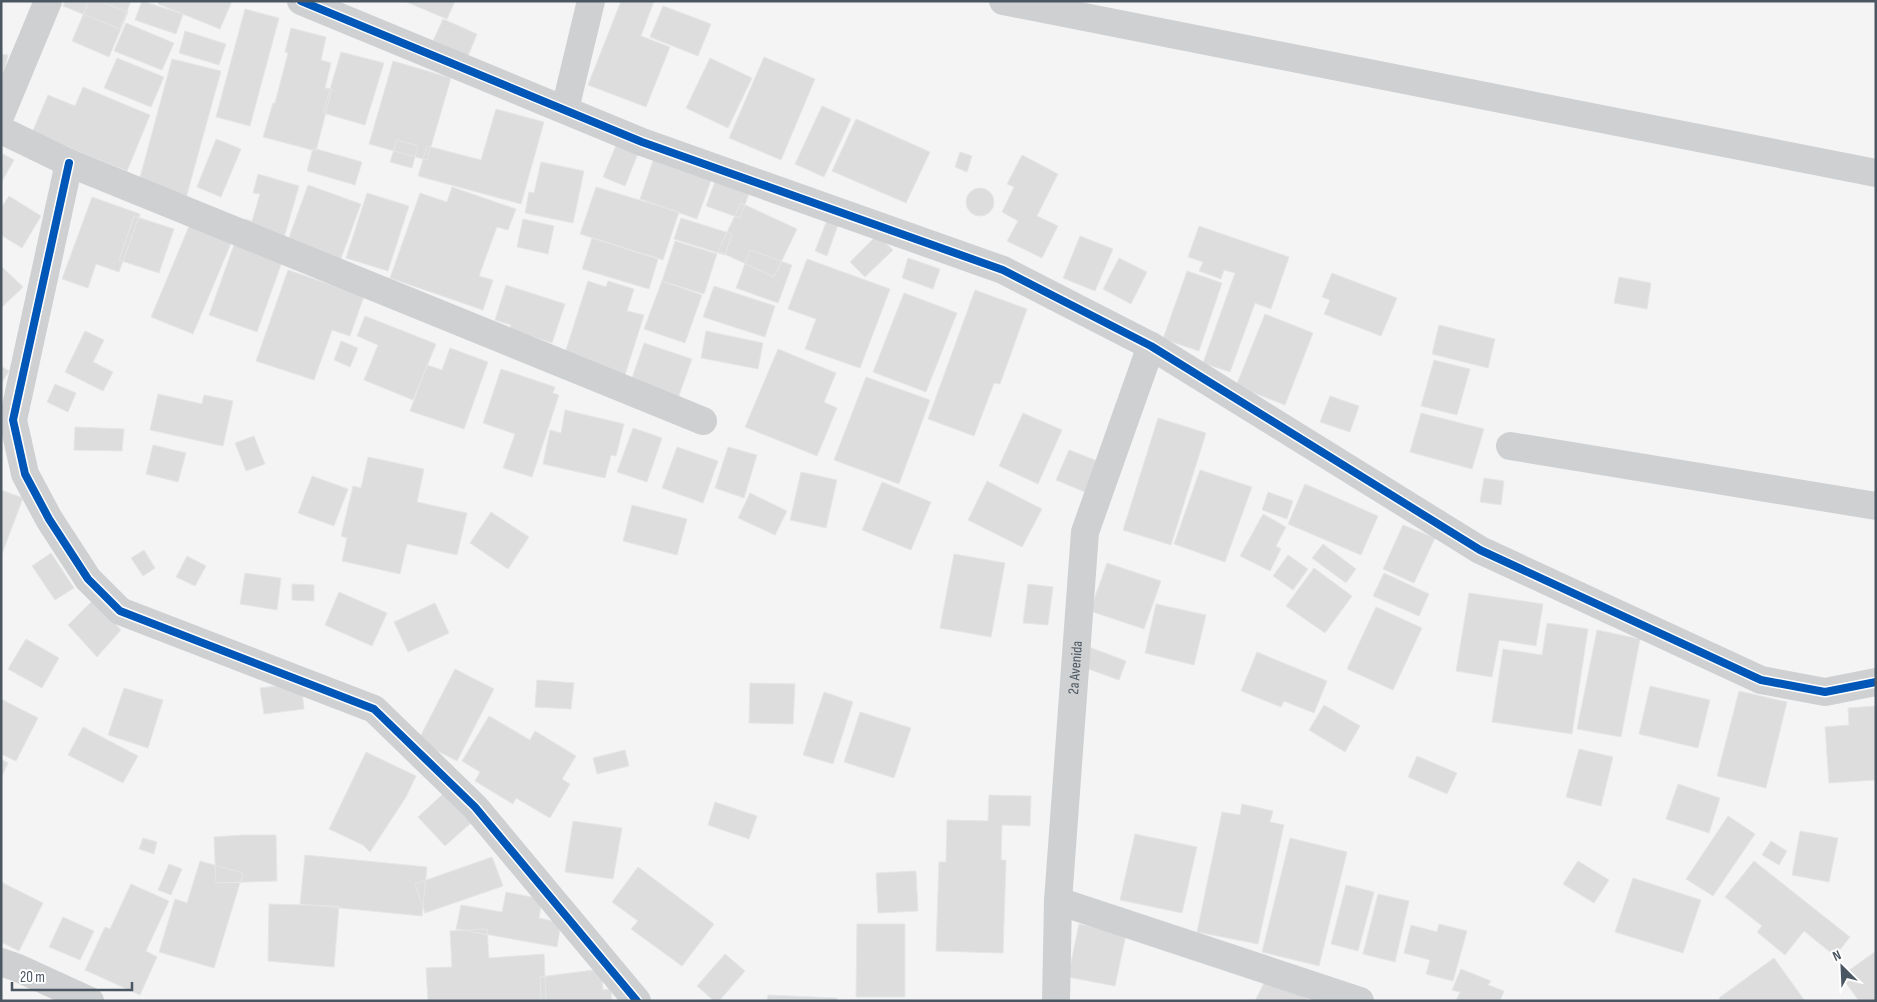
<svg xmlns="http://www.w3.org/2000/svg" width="1877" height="1002" font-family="'Sofia Sans Condensed',sans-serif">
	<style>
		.building { fill: #ddddde; stroke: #e5e6e7 }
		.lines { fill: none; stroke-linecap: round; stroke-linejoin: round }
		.street { stroke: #ced0d2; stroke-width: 28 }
		.cycleway-casing { stroke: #fff; stroke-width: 11 }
		.cycleway { stroke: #0057b8; stroke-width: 8 }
		.labels { text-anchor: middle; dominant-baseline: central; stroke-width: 4; stroke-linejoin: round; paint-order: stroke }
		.street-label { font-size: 15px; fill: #4a5661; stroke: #fff }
	</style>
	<rect width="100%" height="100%" fill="#f4f4f4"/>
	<path class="building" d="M65,1h66l-11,28 -57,-23z
		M89,1h10l29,11 -19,45 -37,-16z
		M142,1l41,13 -7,20 -41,-14z
		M159,1h73l-12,28 -62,-25z
		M404,1h51l-8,18z
		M621,1h33l-13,35 29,11 -24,60 -58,-22z
		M663,6l48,18 -13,32 -48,-19z
		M245,9l34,9 -29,108 -34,-9z
		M443,19l34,15 -9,22 -35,-15z
		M126,23l48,20 -12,27 -48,-19z
		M291,28l35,9 -5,23 10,3 -6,25 7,1 -16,62 -53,-14 10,-34h2l13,-50 -3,-1z
		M185,31l41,13 -7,21 -40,-12z
		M341,52l43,11 -19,62 -42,-12z
		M1,54l7,1 -6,25h-1z
		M764,57l51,22 -34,81 -52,-22z
		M117,58l47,19 -13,30 -47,-19z
		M710,58l42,20 -24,50 -42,-20z
		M172,59l49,12 -35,127 -48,-13z
		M393,61l58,17 -24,82 -58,-16z
		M83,87l67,28 -23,56 -95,-38 16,-38 27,11z
		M822,106l29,13 -27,58 -29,-13z
		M496,109l48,13 -23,82 -103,-28 9,-30 54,14z
		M856,119l74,33 -24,51 -74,-32z
		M619,138l22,8 -16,40 -22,-9z
		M216,139l25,10 -20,48 -24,-10z
		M397,140l21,6 -6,22 -22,-6z
		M313,148l49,14 -7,23 -48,-14z
		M960,152l12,4 -5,16 -12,-5z
		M1,153l13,7 -13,23z
		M655,155l58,20 -16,44 -57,-20z
		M1022,155l36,19 -21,42 21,10 -16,32 -35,-17 11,-20 -16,-9 12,-25 -7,-3z
		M541,162l43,9 -11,52 -48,-10 4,-21 5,1z
		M258,174l41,12 -16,55 -40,-11 2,-11 7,2 8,-27 -7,-1z
		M717,176l34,12 -11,30 -34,-12z
		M308,185l53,19 -21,57 -53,-18z
		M452,187l64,22 -8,21 -11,-3 -18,49 14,4 -10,30 -93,-32 30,-85 27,9z
		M596,187l83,25 -16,48 -83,-26z
		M966 202a14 14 0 1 1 28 0a14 14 0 1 1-28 0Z
		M367,193l42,13 -21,65 -42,-13z
		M9,196l32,20 -19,32 -21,-13v-27z
		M92,197l48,17 -21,58 -23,-8 -8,24 -26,-9z
		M741,203l56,26 -23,48 -56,-26z
		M829,215l11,4 -13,37 -12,-5z
		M134,216l40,13 -15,44 -40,-13z
		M681,218l51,16 -7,21 -51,-16z
		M523,219l31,7 -6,28 -31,-7z
		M190,224l42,17 -39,93 -42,-17z
		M1199,226l90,31 -18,52 -16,-6 -25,69 -27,-9 32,-90 -11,-3 -3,9 -22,-8 4,-9 -15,-5z
		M877,235l16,15 -28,27 -15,-15z
		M1080,236l33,13 -18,42 -32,-13z
		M592,238l66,21 -9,30 -67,-20z
		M675,241l42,13 -13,40 -42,-13z
		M235,242l48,17 -26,73 -48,-17z
		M750,250l42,15 -14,38 -42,-15z
		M908,258l32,11 -7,20 -31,-11z
		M1119,258l28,14 -16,32 -28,-15z
		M807,259l83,30 -30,79 -55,-19 11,-30 -28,-10z
		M1,266l22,21 -22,21z
		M288,270l76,26 -14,40 -18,-6 -18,50 -58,-19z
		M1187,271l35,12 -23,68 -36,-12z
		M1332,273l65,25 -16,38 -57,-22 6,-14 -8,-3z
		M1619,277l32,6 -4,26 -33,-6z
		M588,281l18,6 2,-6 26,8 -7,22 17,4 -19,60 -61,-19z
		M662,281l40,14 -17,48 -41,-14z
		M506,285l59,19 -13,39 -42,-14 1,-4 -16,-5z
		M714,286l61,20 -10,31 -62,-20z
		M975,290l52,19 -27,75 -6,-1 -20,53 -46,-17z
		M904,293l53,20 -31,79 -53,-20z
		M1265,314l48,19 -28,72 -49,-19z
		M365,316l71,28 -23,56 -49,-20 14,-35 -21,-9z
		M1439,325l56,14 -7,29 -56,-14z
		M85,331l19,9 -11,22 20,10 -10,19 -38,-19z
		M706,331l57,12 -5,26 -57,-11z
		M341,341l17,7 -8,19 -16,-7z
		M644,343l48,16 -15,42 -47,-17z
		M450,348l38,14 -24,67 -54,-18 17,-46 15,5z
		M778,349l58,24 -12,29 13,6 -20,48 -72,-29z
		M1434,360l36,9 -13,46 -36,-9z
		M1,366l8,5 -8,13z
		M501,369l54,18 -2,6 6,2 -27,82 -29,-9 12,-34 -32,-11z
		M866,377l64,23 -31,84 -65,-24z
		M55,384l21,9 -8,19 -21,-10z
		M158,394l44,10 2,-9 29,6 -10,45 -73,-16z
		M1330,396l29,10 -9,26 -30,-10z
		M565,410l59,14 -8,32 -5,-1 -6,23 -62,-14 7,-34 11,3z
		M1023,413l39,17 -24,54 -39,-18z
		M1421,413l63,16 -12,40 -62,-17z
		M1158,418l48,15 -35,112 -48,-15z
		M75,427l49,2 -2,22 -48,-1z
		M633,428l29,10 -15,44 -30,-10z
		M254,436l11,28 -19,7 -11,-28z
		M153,445l33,8 -8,29 -32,-8z
		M677,447l41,14 -15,42 -41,-15z
		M728,447l29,8 -13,43 -29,-10z
		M1069,450l36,14 -13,31 -36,-15z
		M368,457l56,12 -7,33 50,11 -10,42 -50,-11 -7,30 -58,-13 5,-23 -6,-2 12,-50 8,2z
		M1200,470l52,17 -27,75 -51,-18z
		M801,472l36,8 -11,48 -36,-8z
		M312,476l36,13 -14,37 -36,-13z
		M1484,478l20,3 -3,24 -21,-3z
		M987,481l55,28 -20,38 -54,-27z
		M882,482l49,20 -20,48 -49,-20z
		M1305,484l73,32 -17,39 -73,-31z
		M1,490l22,8 -21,56 -1,-1z
		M1268,492l25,9 -6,18 -25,-9z
		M750,493l37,18 -12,24 -37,-17z
		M632,505l55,14 -10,36 -54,-14z
		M491,512l38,25 -21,32 -38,-26z
		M1263,514l23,13 -10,19 5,3 -11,22 -30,-15z
		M1403,525l32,13 -21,45 -31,-14z
		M1323,544l33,25 -10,14 -34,-25z
		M144,550l11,18 -12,8 -12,-18z
		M51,553l23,35 -19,12 -23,-34z
		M954,554l51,9 -14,74 -51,-9z
		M1288,555l20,14 -15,21 -20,-14z
		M187,556l19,10 -11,20 -19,-9z
		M1107,563l54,18 -17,48 -54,-18z
		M1314,568l38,28 -27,37 -39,-27z
		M245,573l36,5 -4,32 -37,-6z
		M1384,573l45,21 -10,22 -46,-20z
		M292,584l22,1v16l-22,-1z
		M1028,584l25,3 -5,38 -25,-2z
		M339,592l48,21 -15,33 -47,-21z
		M1469,593l74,11 -7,42 -37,-6 -7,37 -36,-6z
		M93,600l28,30 -24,27 -29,-32z
		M435,603l14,30 -41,19 -14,-30z
		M1156,604l50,11 -12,50 -49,-12z
		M1376,607l46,21 -29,62 -46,-21z
		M1547,623l41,6 -16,105 -80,-12 11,-73 39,6z
		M1597,630l43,9 -19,98 -44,-8z
		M26,639l33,19 -17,30 -34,-19z
		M1089,647l37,14 -7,19 -36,-13z
		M1257,652l70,29 -13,32 -30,-12 -3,6 -40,-16z
		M455,669l39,20 -37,72 -39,-20z
		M537,680l37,3 -3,26 -36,-2z
		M301,683l3,26 -40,5 -4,-26z
		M750,683l45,1 -2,40 -44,-1z
		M1650,686l60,14 -12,48 -59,-14z
		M124,688l39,12 -15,48 -40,-13z
		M1739,691l48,11 -21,86 -49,-12z
		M824,692l29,10 -20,62 -30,-9z
		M1,699l37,19 -22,43 -15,-7z
		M1324,705l36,21 -15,26 -36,-22z
		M1876,706v74l-47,3 -4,-56 24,-2 -1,-17z
		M860,712l51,16 -17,50 -50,-16z
		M489,716l41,24 5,-9 41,25 -14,23 8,5 -20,34 -34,-20 -3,6 -38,-23 5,-9 -18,-11z
		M83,727l55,29 -15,27 -55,-28z
		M1579,749l34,8 -12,49 -35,-9z
		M625,750l4,16 -32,8 -4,-16z
		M366,752l50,24 -10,21 -36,55 -7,-7 -34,-16z
		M1417,756l40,17 -10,21 -39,-17z
		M1,759l7,4 -7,15z
		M1678,784l42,14 -11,35 -43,-14z
		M444,793l28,29 -27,24 -27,-29z
		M989,795l42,1 -1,30 -28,-1 -1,35h5l-3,93 -67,-2 3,-89h7l1,-42 41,1z
		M715,802l42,14 -8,23 -41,-14z
		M1242,804l31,7 -3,11 14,3 -26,119 -61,-12 25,-120 18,3z
		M1728,816l27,18 -42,62 -27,-17z
		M573,821l49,7 -9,51 -48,-7z
		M1800,831l38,7 -9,44 -37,-7z
		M1135,834l62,13 -15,66 -62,-13z
		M243,835h33l1,46 -61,2 -2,-46z
		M143,838l14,4 -3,12 -15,-5z
		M1290,838l57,14 -28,114 -57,-14z
		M1771,841l16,10 -8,14 -17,-10z
		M305,855l122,12 -5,49 -122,-12z
		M492,857l11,29 -78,27 -10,-29z
		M200,861l43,12 -29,95 -55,-16 16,-53 12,4z
		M1578,861l31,19 -15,23 -31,-19z
		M1754,861l96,76 -15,19 -31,-25 -19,24 -28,-23 5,-6 -37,-29z
		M169,864l13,5 -11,26 -13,-5z
		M638,867l76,57 -32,42 -51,-37 7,-8 -26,-19z
		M916,871l2,40 -40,2 -2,-40z
		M1633,878l68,22 -18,53 -68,-21z
		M1,882l42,21 -24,48 -18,-9z
		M131,884l38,17 -23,50 11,6 -17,38 -55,-25 20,-43 5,2z
		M1346,885l28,7 -16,59 -27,-7z
		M506,892l36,7 -3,19 22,5 -4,24 -101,-18 5,-24 41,7z
		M1378,894l31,7 -14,61 -32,-8z
		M269,904l70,2 -5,61 -66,-6z
		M63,917l31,14 -14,29 -31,-13z
		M857,924h48v73h-49z
		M1079,924l47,10 -11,52 -47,-9z
		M1439,924l28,7 -14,50 -27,-7 4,-14 -26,-7 7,-28 26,7z
		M487,929l2,29 55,-4 2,47h-118l-2,-33 26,-1 -2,-36z
		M1876,951v50h-17l-18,-25z
		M725,954l20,17 -26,30h-5l-17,-15z
		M1774,958l31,43h-84l-2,-3z
		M601,969l2,21 8,-1 1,12h-71l-1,-24z
		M1461,969l30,12 -3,4 16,6 -4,10h-44l4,-9 -8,-2z
		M1266,979l42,20 -1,2h-52z
		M768,995l69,3v3h-70z"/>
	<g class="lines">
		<g class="street">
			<path d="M301,1l341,141 361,128 148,76 329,204 281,130 64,12 51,-10"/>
			<path d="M1003,1l873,172"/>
			<path d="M565,109l26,-108"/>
			<path d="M1,114l47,-113"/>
			<path d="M1,130l68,33 634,258"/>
			<path d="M69,163l-56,257 12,54 24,45 39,60 32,32 254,98 101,98 162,194"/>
			<path d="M1510,446l366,60"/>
			<path d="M1058,901l302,100"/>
			<path d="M1,962l17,6 72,33"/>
			<path id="s1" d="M1056,1001l2,-100 27,-369 66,-186"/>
		</g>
		<g class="cycleway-casing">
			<path id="cycleway" d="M301,1l341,141 361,128 148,76 329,204 281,130 64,12 51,-10
				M69,163l-56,257 12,54 24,45 39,60 32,32 254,98 101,98 162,194"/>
		</g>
		<use href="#cycleway" class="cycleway"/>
	</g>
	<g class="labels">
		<g class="street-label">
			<text stroke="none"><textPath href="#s1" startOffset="334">2a Avenida</textPath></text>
		</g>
	</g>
	<rect width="1877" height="1002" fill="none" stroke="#4a5661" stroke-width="5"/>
	<g transform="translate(1842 967) rotate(336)" stroke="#ffffff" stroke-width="4" paint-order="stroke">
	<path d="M0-4L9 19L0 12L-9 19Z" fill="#4a5661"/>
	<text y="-8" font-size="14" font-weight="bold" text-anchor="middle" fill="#4a5661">N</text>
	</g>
	<path d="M12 982v8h120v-8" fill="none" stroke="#4a5661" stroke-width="2.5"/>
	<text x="20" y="982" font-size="15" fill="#4a5661" stroke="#ffffff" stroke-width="4" paint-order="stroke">20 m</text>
</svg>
